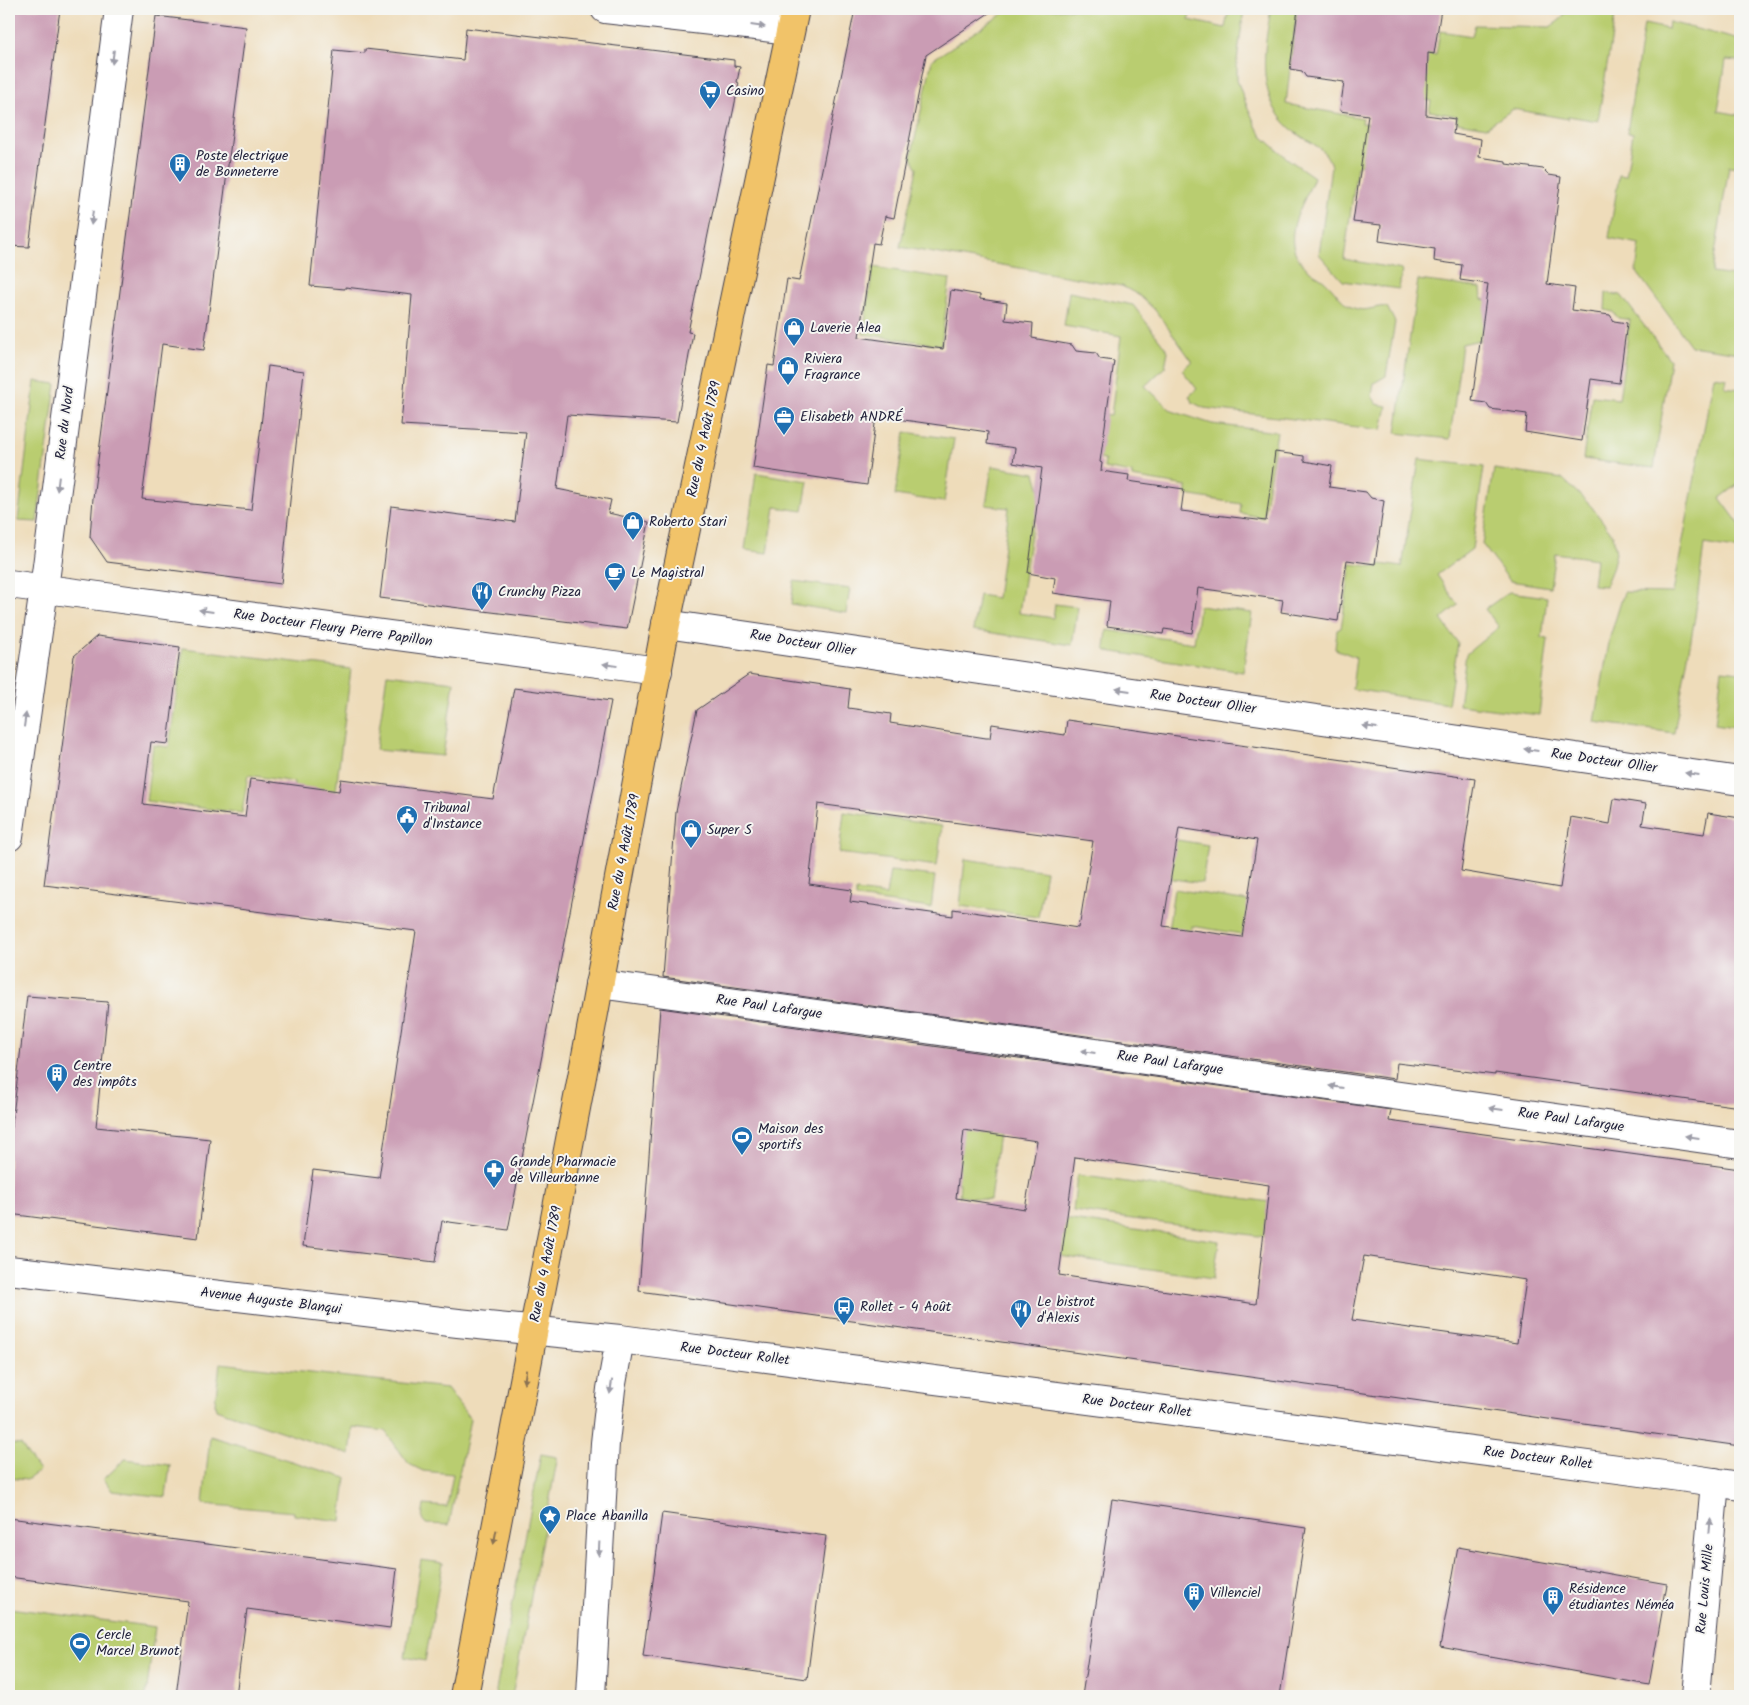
<svg xmlns="http://www.w3.org/2000/svg" width="1749" height="1705" font-family="Kalam,sans-serif">
	<style>
		.green { fill: #b9cd70; stroke: #6e7856 }
		.building { fill: #ca9cb4; fill-rule: evenodd }
		.lines { fill: none; stroke-linecap: round; stroke-linejoin: round }
		.minor-casing { stroke: #413e4e; stroke-width: 30 }
		.major-casing { stroke: #413e4e; stroke-width: 30 }
		.minor { stroke: #fff; stroke-width: 28 }
		.major { stroke: #f1c369; stroke-width: 28 }
		.oneway { fill: #9c9ca7 }
		.oneway2 { fill: #8a7252 }
		.labels { text-anchor: middle; dominant-baseline: central; stroke-width: 4; stroke-linejoin: round; paint-order: stroke }
		.poi-label { font-size: 14px; fill: #22223b; stroke: #f6f6f2; text-anchor: start }
		.street-label { font-size: 14px; fill: #22223b; stroke: #f6f6f2 }
	</style>
	<rect width="100%" height="100%" fill="#f6f6f2"/>
	<filter id="ink" filterUnits="userSpaceOnUse"><feTurbulence type="fractalNoise" baseFrequency=".02" numOctaves="2"/><feDisplacementMap in="SourceGraphic" scale="10" xChannelSelector="R" yChannelSelector="G"/><feConvolveMatrix kernelMatrix="1 2 1 2 8 2 1 2 1" color-interpolation-filters="sRGB"/></filter>
	<filter id="wash" filterUnits="userSpaceOnUse"><feTurbulence type="fractalNoise" baseFrequency=".0096" numOctaves="4" result="noise"/><feDisplacementMap in="SourceGraphic" scale="20" xChannelSelector="R" yChannelSelector="G"/><feGaussianBlur stdDeviation="1.12" result="paint"/><feColorMatrix in="noise" values="0 0 0 0 0 0 0 0 0 0 0 0 0 0 0 0 0 1.4 0 .05"/><feComposite in="paint" operator="in"/></filter>
	<g filter="url(#wash)">
		<rect width="100%" height="100%" fill="#eedcba"/>
		<path class="green" d="M1010,9h181l-2,11 36,8 4,-19h15l-7,52v19l7,19 13,29 7,10 24,21 26,18c-11,31 -40,65 -4,94 5,4 11,6 16,11 10,9 17,24 31,27 11,3 20,-4 30,-2l8,15 -9,54 -12,7 -2,13 5,8 10,2 -5,24 -178,-22 -12,-6 -3,-6 8,-7 -15,-19 10,-9 -37,-51 -15,-14 -18,-10 -222,-39 17,-78 -6,-12 21,-97z
			M1271,9h26l-11,95 77,14 -1,5 26,4 -16,38 -12,-1 -3,3 -13,92 58,11 -3,19 -56,-8 -24,-27 12,-88c-4,-18 -21,-23 -35,-33 -41,-32 -33,-80 -25,-124z
			M1568,9h44l3,7 -17,105 -30,-5v3l-55,-10 -26,18 -30,-5v-6l-28,-5 2,-10 -28,-5 17,-43 16,2 4,-24 32,5 3,-11 75,2 10,-7z
			M1669,22l71,18v21l-14,-1 -8,51 22,4v52l-11,-1 -17,107 28,4v76l-49,-7 -55,-75 4,-27 -31,-6 10,-63 7,1 7,-43 -6,-1 17,-108 24,5z
			M873,267l77,12 -9,66 -78,-11z
			M1418,280l63,8 1,11 24,6 -4,30 -40,9 -12,95 -54,-6z
			M1069,292l64,13 35,46 -3,16 -20,19 27,25 40,13 65,8 -14,86 -23,-5 1,-9 -55,-9v-9l-54,-9v-4l-28,-5 1,-8 -29,-4 17,-42 18,2 10,-80 -57,-10z
			M1606,293l15,2 49,65 -16,108 -71,-9 9,-63 27,3 11,-79 -12,-2 -5,-6 -8,-2z
			M1714,376l13,2 -2,9 15,2v94l-20,15 20,27v25l-36,-6 -9,73 -21,116 -79,-11 15,-85 14,-45 49,1z
			M35,381l21,3 -19,138 -19,-1z
			M905,432l49,7 -10,63 -49,-7z
			M1419,459l65,8 -12,82 -35,26 21,30 -17,14 17,24 -10,61 -96,-15 4,-32 -21,-8 2,-19 4,-2 10,-64 27,3 2,-3 22,3z
			M992,466l43,7 14,49 -16,-2 -14,93 34,5 2,-14 23,3 -6,38 -99,-15 6,-35 18,3 12,-90 -23,-3z
			M1494,469l69,10 28,27 22,29 3,18 -4,16 -7,17 -12,-1 3,-26 -41,-6 -5,34 -40,-6 -28,-37z
			M756,473l52,8 -5,30 -28,-4 -7,46 -23,-3z
			M794,581l56,8 -4,24 -55,-9z
			M1509,592l38,5 -5,41 6,1 -9,76 -80,-10 7,-51 33,-27 -14,-18z
			M1199,606l53,7 -9,59 -136,-21 -2,-3 2,-18 87,13z
			M183,648l168,21 -19,153 -43,-4 5,-36 -46,-7 -6,38 -96,-12 7,-56 16,2z
			M1722,670l18,2v56l-25,-4z
			M387,674l67,8 -11,74 -67,-6z
			M844,812l98,14 -5,40 -98,-13z
			M1128,832l80,13 -6,38 -79,-11z
			M965,859l81,12 -8,46 -78,-11z
			M890,871l45,5 -4,32 -75,-10v-7l30,4z
			M1174,889l136,22 -70,32 1,-9 -49,-8 -2,16 -23,-4z
			M958,1120l42,6 -10,74 -31,-4 1,-13 -47,-5z
			M1077,1175l193,27 -4,35 -193,-26z
			M1043,1216l176,25 -5,37 -176,-25z
			M220,1363l227,25 23,31 -21,106 -23,-1 -4,-5 2,-14 23,2 6,-33 -30,-3 -14,-7 -24,-33 -32,-4 -3,28 -134,-46 -1,-6z
			M210,1436l136,42 -5,43 -47,-6v-3l-91,-8z
			M9,1444l12,1 18,26 -12,9 -18,-2z
			M541,1454l16,3v4l-45,235h-17z
			M125,1459l45,6 -4,32 -54,-6 -8,-12z
			M421,1560l22,3 -18,98 -20,-4z
			M9,1608l146,19 -9,69h-137z"/>
		<g id="blocks">
			<path class="building" d="M9,9h51l-31,238 -20,-1z
				M855,9h140l-69,46 -32,163 -9,-2 -6,28 -6,-1 -14,94 84,12 8,-59 29,5v4l27,4 -2,17 28,3 -1,15 40,7 4,6 20,2 4,6 14,2 -14,101 2,1 -1,8 28,4 -1,6 56,8 -3,22 85,10 9,-69 29,4v5l28,5 -3,21 37,5 5,6 13,3 -9,63 -28,-4 -9,61 -57,-9 2,-12 -85,-12 -6,45 -28,-4 -1,5 -56,-8 3,-25 -57,-8 2,-15 -27,-5 14,-105 -29,-5 2,-15 -28,-4 1,-12 -112,-16 -9,69 -114,-17 15,-103 6,1 13,-87 12,2z
				M1298,9h143l-7,45 -6,-1 -2,62 29,4 -2,15 28,5 -2,18 27,4v3l37,5 6,6 12,2 -14,107 28,4 -3,22 38,5 4,6 13,2 -8,60 -28,-4 -9,62 -57,-9 2,-18 -37,-5 -4,-6 -14,-2 16,-117 -28,-4 2,-15 -28,-4 1,-12 -56,-8 2,-16 -28,-3 15,-107 -28,-4 4,-29 -38,-5 -4,-6 -12,-2z
				M156,16l90,11 -42,323 -42,-6 -20,155 109,11 17,-144 36,5 -23,213 -174,-22 -17,-25 3,-39z
				M466,28l268,32v6l6,1 -3,15 2,1 -51,249 5,1 -16,89 -110,-7 -10,74 54,11 -3,13 41,9 -22,107 -247,-31 11,-92 124,16 11,-90 -125,-7 11,-130 -67,-8v2l-35,-3 24,-236 31,3v-4l98,11z
				M97,636l83,11 -12,97 -17,-2 -8,62 102,13 5,-38 89,12 2,-12 152,20 21,-111 97,13 -103,529 -66,-9 -7,41 -132,-16 10,-76 66,8 37,-247 -372,-46 30,-229z
				M749,674l101,15 -2,19 43,6 -1,9 96,15h4l2,-14 73,11 2,-15 408,59 -14,92 99,17 11,-71 39,7 4,-25 32,5 -4,21 62,9 4,-21 32,5v289l-245,-34v2l-98,-12 -2,16 -732,-102 13,-165 21,-102zM818,804l275,37 -13,81 -1,-1 -1,7 -125,-19v7l-103,-14 2,-12 -43,-6zM1179,828l78,12 -15,97 -79,-11z
				M27,996l81,6 -12,125 114,12 -12,99 -189,-24v-64z
				M660,1008l731,102 -2,11 351,48v277l-1101,-155zM964,1130l73,11 -12,68 -69,-11zM1075,1157l194,28 -13,119 -197,-29zM1364,1256l162,24 -9,63 -165,-23z
				M1112,1499l194,29 -26,168h-198z
				M662,1513l164,23 -19,143 -164,-23z
				M9,1518l388,51 -7,59 -143,-19 -11,87h-60l12,-95 -179,-24z
				M1458,1547l209,37 -18,101 -209,-38z"/>
		</g>
	</g>
	<g filter="url(#ink)">
		<use href="#blocks" fill-opacity="0" stroke="#413e4e" stroke-width="1"/>
		<g class="lines">
			<g class="minor-casing">
				<path id="minor" d="M605,9l185,21
					M9,584l649,87
					M666,624l1074,157
					M9,837l35,-248 75,-580
					M599,984l319,44 822,116
					M9,1270l449,53 162,16 1067,139 53,8
					M591,1696l14,-253 6,-54 9,-50
					M1696,1696l19,-214"/>
			</g>
			<g class="major-casing">
				<path id="major" d="M464,1696l128,-672 74,-400 129,-615"/>
			</g>
			<use href="#minor" class="minor"/>
			<use href="#major" class="major"/>
		</g>
		<defs><path id="oneway-solid" d="M-6-.8H1V-3.2L6.5 0L1 3.2V.8H-6Z" transform="scale(1.25)"/></defs>
		<g class="oneway">
			<use href="#oneway-solid" transform="translate(758 26) rotate(7)"/>
			<use href="#oneway-solid" transform="translate(113 57) rotate(97)"/>
			<use href="#oneway-solid" transform="translate(92 218) rotate(97)"/>
			<use href="#oneway-solid" transform="translate(58 484) rotate(97)"/>
			<use href="#oneway-solid" transform="translate(206 611) rotate(-172)"/>
			<use href="#oneway-solid" transform="translate(610 665) rotate(-172)"/>
			<use href="#oneway-solid" transform="translate(1123 690) rotate(-172)"/>
			<use href="#oneway-solid" transform="translate(25 720) rotate(-82)"/>
			<use href="#oneway-solid" transform="translate(1370 727) rotate(-172)"/>
			<use href="#oneway-solid" transform="translate(1531 750) rotate(-172)"/>
			<use href="#oneway-solid" transform="translate(1692 774) rotate(-172)"/>
			<use href="#oneway-solid" transform="translate(1088 1052) rotate(-172)"/>
			<use href="#oneway-solid" transform="translate(1336 1087) rotate(-172)"/>
			<use href="#oneway-solid" transform="translate(1496 1109) rotate(-172)"/>
			<use href="#oneway-solid" transform="translate(1692 1137) rotate(-172)"/>
			<use href="#oneway-solid" transform="translate(611 1387) rotate(99)"/>
			<use href="#oneway-solid" transform="translate(1710 1526) rotate(-85)"/>
			<use href="#oneway-solid" transform="translate(599 1549) rotate(93)"/>
		</g>
		<g class="oneway2">
			<use href="#oneway-solid" transform="translate(525 1377) rotate(99)"/>
			<use href="#oneway-solid" transform="translate(495 1537) rotate(101)"/>
		</g>
	</g>
	<defs>
		<g id="supermarket-pin" transform="scale(1.125)"><path d="M0 17L-7.5 6A9.5 9.5 0 1 1 7.5 6Z" fill="#1f6fb2" stroke="#f6f6f2"/><path d="M-6-5.5h2.5l.6 2H6L4.5 2H-2.5L-4.4-4H-6ZM-1.5 3.2a1.3 1.3 0 1 0 .1 0ZM3 3.2a1.3 1.3 0 1 0 .1 0Z" fill="#fff"/></g>
		<g id="building-pin" transform="scale(1.125)"><path d="M0 17L-7.5 6A9.5 9.5 0 1 1 7.5 6Z" fill="#1f6fb2" stroke="#f6f6f2"/><path d="M-4-6H4V6H1V3H-1V6H-4ZM-2.5-4.3h1.7v1.8h-1.7ZM.8-4.3h1.7v1.8H.8ZM-2.5-1h1.7V.8h-1.7ZM.8-1h1.7V.8H.8Z" fill="#fff"/></g>
		<g id="shop-pin" transform="scale(1.125)"><path d="M0 17L-7.5 6A9.5 9.5 0 1 1 7.5 6Z" fill="#1f6fb2" stroke="#f6f6f2"/><path d="M-5-2.5h2.3a2.7 3.5 0 0 1 5.4 0H5L5.5 6h-11ZM-1.5-2.5h3a1.5 2.3 0 0 0-3 0Z" fill="#fff"/></g>
		<g id="office-pin" transform="scale(1.125)"><path d="M0 17L-7.5 6A9.5 9.5 0 1 1 7.5 6Z" fill="#1f6fb2" stroke="#f6f6f2"/><path d="M-6-3h4V-5.5h4V-3h4V5H-6ZM-1-4.5V-3h2v-1.5ZM-6 0V1H6V0Z" fill="#fff"/></g>
		<g id="cafe-pin" transform="scale(1.125)"><path d="M0 17L-7.5 6A9.5 9.5 0 1 1 7.5 6Z" fill="#1f6fb2" stroke="#f6f6f2"/><path d="M-5.5-4.5H6V0H3Q3 3.5 0 3.5H-2.5Q-5.5 3.5-5.5 0ZM3-3.2v2h1.7v-2ZM-6 4.5H4V6H-6Z" fill="#fff"/></g>
		<g id="restaurant-pin" transform="scale(1.125)"><path d="M0 17L-7.5 6A9.5 9.5 0 1 1 7.5 6Z" fill="#1f6fb2" stroke="#f6f6f2"/><path d="M-5-6h1v4h1v-4h1v4h1v-4h1v5L-1.5 .5V6h-2V.5L-5-1ZM5-6V6H3V1.5H1.5Q1.5-4 5-6Z" fill="#fff"/></g>
		<g id="civic-pin" transform="scale(1.125)"><path d="M0 17L-7.5 6A9.5 9.5 0 1 1 7.5 6Z" fill="#1f6fb2" stroke="#f6f6f2"/><path d="M-.6-6.5H3V-4.5H.6V-3L4-1V1h2V6H-6V1h2V-1L-.6-3ZM-1.2 2.5V6h2.4V2.5Z" fill="#fff"/></g>
		<g id="stadium-pin" transform="scale(1.125)"><path d="M0 17L-7.5 6A9.5 9.5 0 1 1 7.5 6Z" fill="#1f6fb2" stroke="#f6f6f2"/><path d="M0-5a6.5 5 0 1 0 0 10a6.5 5 0 1 0 0-10ZM-3.5-1.8h7v3.6h-7Z" fill="#fff"/></g>
		<g id="pharmacy-pin" transform="scale(1.125)"><path d="M0 17L-7.5 6A9.5 9.5 0 1 1 7.5 6Z" fill="#1f6fb2" stroke="#f6f6f2"/><path d="M-2-6h4v4h4v4h-4v4h-4v-4h-4v-4h4Z" fill="#fff"/></g>
		<g id="bus-pin" transform="scale(1.125)"><path d="M0 17L-7.5 6A9.5 9.5 0 1 1 7.5 6Z" fill="#1f6fb2" stroke="#f6f6f2"/><path d="M-5-6H5V4H4V6H2V4H-2V6H-4V4H-5ZM-3.5-4V0h7V-4ZM-3.5 1.2v1.5H-2V1.2ZM2 1.2v1.5H3.5V1.2Z" fill="#fff"/></g>
		<g id="sight-pin" transform="scale(1.125)"><path d="M0 17L-7.5 6A9.5 9.5 0 1 1 7.5 6Z" fill="#1f6fb2" stroke="#f6f6f2"/><path d="M0-6L1.8-2.2L6-1.7L2.9 1.2L3.7 5.4L0 3.3L-3.7 5.4L-2.9 1.2L-6-1.7L-1.8-2.2Z" fill="#fff"/></g>
	</defs>
	<g fill-rule="evenodd">
		<use href="#supermarket-pin" x="710" y="91"/>
		<use href="#building-pin" x="180" y="164"/>
		<use href="#shop-pin" x="794" y="328"/>
		<use href="#shop-pin" x="788" y="367"/>
		<use href="#office-pin" x="784" y="417"/>
		<use href="#shop-pin" x="633" y="522"/>
		<use href="#cafe-pin" x="615" y="573"/>
		<use href="#restaurant-pin" x="482" y="592"/>
		<use href="#civic-pin" x="407" y="816"/>
		<use href="#shop-pin" x="691" y="830"/>
		<use href="#building-pin" x="57" y="1074"/>
		<use href="#stadium-pin" x="742" y="1137"/>
		<use href="#pharmacy-pin" x="494" y="1170"/>
		<use href="#bus-pin" x="844" y="1307"/>
		<use href="#restaurant-pin" x="1021" y="1310"/>
		<use href="#sight-pin" x="550" y="1516"/>
		<use href="#building-pin" x="1194" y="1593"/>
		<use href="#building-pin" x="1553" y="1597"/>
		<use href="#stadium-pin" x="80" y="1643"/>
	</g>
	<g class="labels">
		<g class="poi-label">
			<text x="726" y="91">Casino</text>
			<text x="196" y="156">Poste électrique<tspan x="196" dy="16">de Bonneterre</tspan></text>
			<text x="810" y="328">Laverie Alea</text>
			<text x="804" y="359">Riviera<tspan x="804" dy="16">Fragrance</tspan></text>
			<text x="800" y="417">Elisabeth ANDRÉ</text>
			<text x="649" y="522">Roberto Stari</text>
			<text x="631" y="573">Le Magistral</text>
			<text x="498" y="592">Crunchy Pizza</text>
			<text x="423" y="808">Tribunal<tspan x="423" dy="16">d'Instance</tspan></text>
			<text x="707" y="830">Super S</text>
			<text x="73" y="1066">Centre<tspan x="73" dy="16">des impôts</tspan></text>
			<text x="758" y="1129">Maison des<tspan x="758" dy="16">sportifs</tspan></text>
			<text x="510" y="1162">Grande Pharmacie<tspan x="510" dy="16">de Villeurbanne</tspan></text>
			<text x="1037" y="1302">Le bistrot<tspan x="1037" dy="16">d'Alexis</tspan></text>
			<text x="860" y="1307">Rollet - 4 Août</text>
			<text x="566" y="1516">Place Abanilla</text>
			<text x="1569" y="1589">Résidence<tspan x="1569" dy="16">étudiantes Néméa</tspan></text>
			<text x="1210" y="1593">Villenciel</text>
			<text x="96" y="1635">Cercle<tspan x="96" dy="16">Marcel Brunot</tspan></text>
		</g>
		<g class="street-label">
			<text transform="translate(65 423) rotate(-83)">Rue du Nord</text>
			<text transform="translate(704 439) rotate(-78)">Rue du 4 Août 1789</text>
			<text transform="translate(333 628) rotate(8)">Rue Docteur Fleury Pierre Papillon</text>
			<text transform="translate(803 643) rotate(9)">Rue Docteur Ollier</text>
			<text transform="translate(1203 702) rotate(8)">Rue Docteur Ollier</text>
			<text transform="translate(1604 761) rotate(8)">Rue Docteur Ollier</text>
			<text transform="translate(624 852) rotate(-79)">Rue du 4 Août 1789</text>
			<text transform="translate(769 1007) rotate(8)">Rue Paul Lafargue</text>
			<text transform="translate(1170 1063) rotate(8)">Rue Paul Lafargue</text>
			<text transform="translate(1571 1120) rotate(8)">Rue Paul Lafargue</text>
			<text transform="translate(546 1264) rotate(-79)">Rue du 4 Août 1789</text>
			<text transform="translate(271 1301) rotate(7)">Avenue Auguste Blanqui</text>
			<text transform="translate(735 1354) rotate(7)">Rue Docteur Rollet</text>
			<text transform="translate(1137 1406) rotate(7)">Rue Docteur Rollet</text>
			<text transform="translate(1538 1458) rotate(7)">Rue Docteur Rollet</text>
			<text transform="translate(1705 1589) rotate(-85)">Rue Louis Mille</text>
		</g>
	</g>
	<rect width="1749" height="1705" fill="none" stroke="#f6f6f2" stroke-width="30"/>
</svg>
